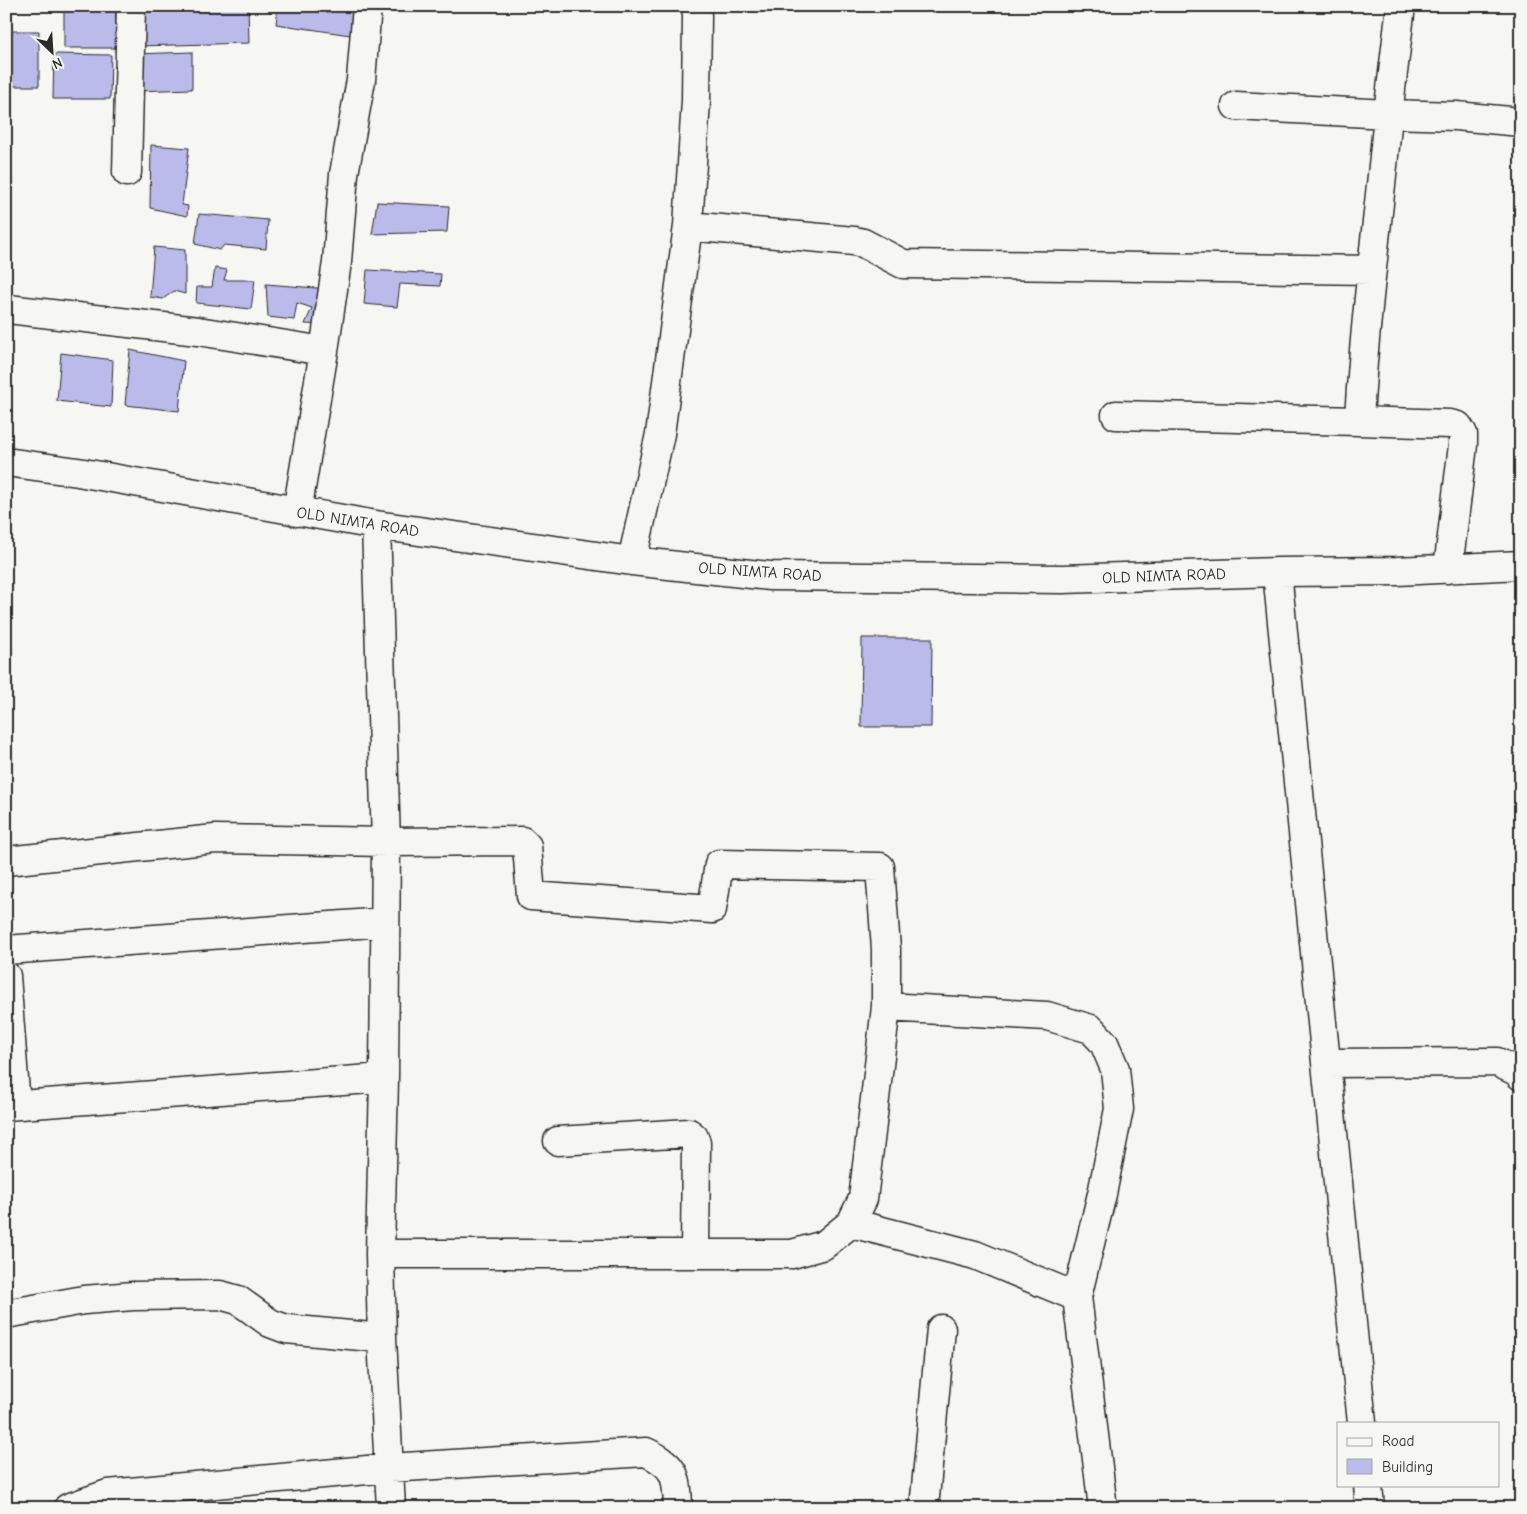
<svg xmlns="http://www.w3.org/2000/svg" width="1527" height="1514" font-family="'Comic Neue',sans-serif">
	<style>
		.building { fill: #babaeb; stroke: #2b2b2b }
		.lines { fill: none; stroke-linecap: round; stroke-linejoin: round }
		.minor-casing { stroke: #2b2b2b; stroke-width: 31 }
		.minor { stroke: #f6f6f2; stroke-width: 28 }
		.labels { text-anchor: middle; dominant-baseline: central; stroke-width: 4; stroke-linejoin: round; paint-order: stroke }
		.street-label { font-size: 16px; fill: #2b2b2b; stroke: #f6f6f2 }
	</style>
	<rect width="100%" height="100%" fill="#f6f6f2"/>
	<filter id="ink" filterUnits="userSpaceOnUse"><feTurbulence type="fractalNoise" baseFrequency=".02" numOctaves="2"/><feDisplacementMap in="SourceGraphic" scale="10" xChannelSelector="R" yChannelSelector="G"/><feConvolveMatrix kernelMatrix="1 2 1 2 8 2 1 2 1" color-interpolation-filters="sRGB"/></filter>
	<g filter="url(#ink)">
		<path class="building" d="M64,6h52l-1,42h-51z
			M213,6h35l1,37 -113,3 -1,-35 78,-3z
			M278,6h77l-5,29 -74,-11z
			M6,31h33v55h-33z
			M192,52v37l-55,2 -1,-37z
			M54,54l57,1 -1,44h-57z
			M151,145l38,3 -7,57 6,1 -1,10 -37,-8z
			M377,202l72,4 -2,26 -75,2z
			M199,214l69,6 -2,29 -42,-4 -4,5 -25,-6z
			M154,247l31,3v44l-11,-3 -11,8 -13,-2z
			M215,268l12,2 -3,10h31l-4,29 -55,-6 1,-16h15z
			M367,270l74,4 -1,12 -40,-2 -3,23 -33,-3z
			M266,284l63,5 -7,36 -17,-1 7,-16 -15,-5 -3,17 -26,-3z
			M130,350l54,11 -5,50 -54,-6z
			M61,353l52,7 -2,47 -54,-6z
			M862,638h70l-1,89h-70z"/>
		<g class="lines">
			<g class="minor-casing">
				<path id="minor" d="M1401,6l-13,108 68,2 65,6
					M1236,106l152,8c-9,103 -24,204 -29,307l91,3 8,2 5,8v11l-15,124
					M127,172l4,-166
					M688,226l166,15 9,2 40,21 469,6
					M8,309l190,22 126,20
					M1116,415l243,6
					M6,462l72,10 298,53 256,36 138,15 293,3 214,-7 120,-1 124,-6
					M297,512l27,-161 13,-89 7,-88 17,-94 6,-74
					M376,525l10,317 -2,236 -4,176 2,84 9,170
					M632,561l28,-127 28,-208 8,-125 1,-85 -1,-10
					M1277,572l85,851
					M6,861l209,-22 171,3 136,-1 5,5 4,50 181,13 7,-45 161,3 6,82v58l-23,192 -12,24 -27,22 -32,9h-412
					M6,950l379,-28
					M6,976l10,129
					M886,1007l161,9 44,13 13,14 11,26 4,40 -17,85 -25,103 26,211
					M1326,1063l171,-1 19,9 5,5
					M6,1106l378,-28
					M558,1141l131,-8 5,4 2,6 -1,111
					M851,1223l124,32 102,42
					M6,1314l78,-14 49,-4 87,-1 18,5 32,23 16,6 96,9
					M1368,1485l2,23
					M68,1508l40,-14 281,-26 257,-16c30,14 31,24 32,56
					M924,1508l17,-179"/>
			</g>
			<use href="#minor" class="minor"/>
		</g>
	</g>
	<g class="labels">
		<g class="street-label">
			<text transform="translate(358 522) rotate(9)">OLD NIMTA ROAD</text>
			<text transform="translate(760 572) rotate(4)">OLD NIMTA ROAD</text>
			<text transform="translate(1164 576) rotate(-2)">OLD NIMTA ROAD</text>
		</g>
	</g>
	<rect width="1527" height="1514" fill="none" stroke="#f6f6f2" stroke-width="25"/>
	<rect x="12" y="12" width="1502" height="1489" fill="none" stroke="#2b2b2b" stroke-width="2" filter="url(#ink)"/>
	<rect x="1337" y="1422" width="162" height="65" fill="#f6f6f2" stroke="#a5a5a2"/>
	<rect x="1347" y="1438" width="25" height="8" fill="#f6f6f2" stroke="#a5a5a2"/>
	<text x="1382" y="1446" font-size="15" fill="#2b2b2b">Road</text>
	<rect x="1347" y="1459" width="25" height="15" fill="#babaeb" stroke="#a5a5a2"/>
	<text x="1382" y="1472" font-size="15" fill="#2b2b2b">Building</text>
	<g transform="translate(52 52) rotate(155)" stroke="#f6f6f2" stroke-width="4" paint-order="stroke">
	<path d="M0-4L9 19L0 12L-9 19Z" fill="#2b2b2b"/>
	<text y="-8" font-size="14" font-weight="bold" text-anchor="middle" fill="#2b2b2b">N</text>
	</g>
</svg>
